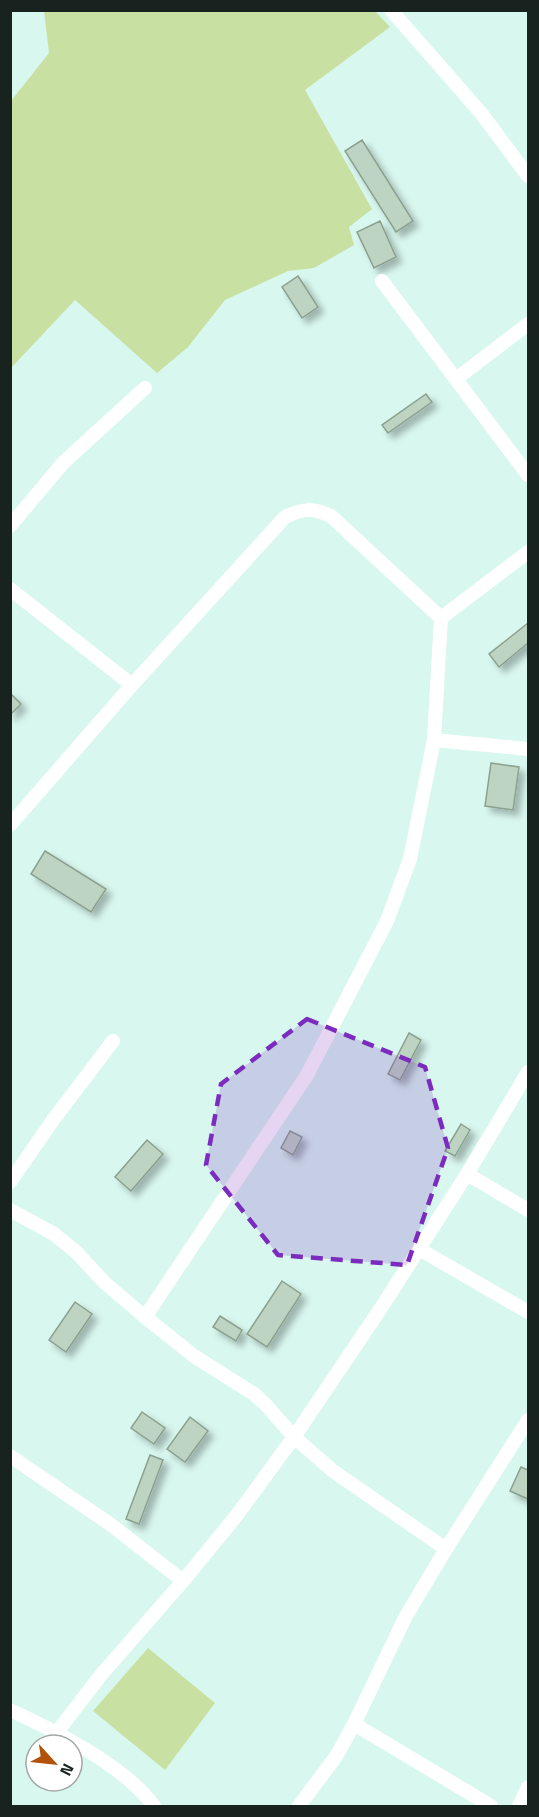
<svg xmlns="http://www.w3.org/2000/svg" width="539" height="1817" font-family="'Titillium Web',sans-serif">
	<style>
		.green { fill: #c8e1a2 }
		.building { fill: #bed4c2; stroke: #8ba08f; stroke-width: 1.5; filter: url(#shadow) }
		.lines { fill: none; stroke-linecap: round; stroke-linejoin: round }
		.minor { stroke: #fff; stroke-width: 14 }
		.marked { fill: #7b2cbf; fill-opacity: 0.2; stroke: #7b2cbf; stroke-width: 4.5; stroke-dasharray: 12 8; stroke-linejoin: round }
	</style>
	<defs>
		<filter id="shadow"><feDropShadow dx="5.5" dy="5.5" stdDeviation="3" flood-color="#0004"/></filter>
	</defs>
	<rect width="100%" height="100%" fill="#d8f7ee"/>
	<path class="green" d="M375,11l15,16 -85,63 67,119 -23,18 5,18 -40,23 -26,3 -63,29 -37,47 -31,26 -82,-73 -64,68v-267l38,-48 -5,-42z
		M148,1648l67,55 -50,67 -72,-59z"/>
	<path class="building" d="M362,140l51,81 -17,11 -51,-81z
		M380,221l16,36 -22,11 -17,-36z
		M298,276l20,31 -16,11 -20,-31z
		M426,394l6,8 -44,31 -6,-8z
		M528,623v20l-29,24 -10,-13z
		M10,693l11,11 -11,11z
		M491,763l28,4 -6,43 -28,-4z
		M45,851l61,38 -15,23 -60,-38z
		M409,1033l12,7 -21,40 -12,-6z
		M461,1124l9,6 -15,26 -10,-5z
		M290,1131l12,6 -9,18 -12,-7z
		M147,1140l16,14 -32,37 -16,-14z
		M282,1281l19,13 -34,53 -20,-13z
		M75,1302l17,12 -26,38 -17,-12z
		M220,1316l22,14 -6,11 -23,-14z
		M142,1412l23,16 -11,16 -23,-16z
		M190,1417l18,14 -23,31 -18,-13z
		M150,1455l13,5 -24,64 -13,-5z
		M521,1467l7,3v29l-18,-8z"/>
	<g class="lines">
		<path class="minor" d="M391,10l90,103 47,63
			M382,281l146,194
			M456,379l72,-55
			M10,526l53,-63 82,-75
			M10,589l122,96
			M441,618l87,-66
			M434,740l94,9
			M10,825l122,-140 153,-168c19,-9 27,-9 46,-1l110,102 -7,122 -24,119 -23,62 -80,154 -162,242
			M467,1174l61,36
			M10,1182l43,-62 60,-79
			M10,1210l44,24 22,18 29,31 40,34 49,39 60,38 12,11 28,32 39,34 113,78
			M419,1249l109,63
			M10,1456l100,68 73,57
			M10,1710c45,21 115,56 144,96
			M354,1724l137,82
			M57,1732l44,-57 82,-94 54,-66 57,-78 87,-129 86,-134 61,-102
			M299,1806l38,-51 17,-31 52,-108 40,-67 82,-129
			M519,1806l9,-19"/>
	</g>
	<path class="marked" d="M307,1019l118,48 23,81 -41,117 -129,-10 -72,-90 15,-81z"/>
	<rect width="539" height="1817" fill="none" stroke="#182320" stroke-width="24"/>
	<g transform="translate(54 1763) rotate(117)"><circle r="28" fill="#ffffff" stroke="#a3a7a6" stroke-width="1.5"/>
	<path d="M0-4.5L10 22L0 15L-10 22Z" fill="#b2520b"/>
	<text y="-9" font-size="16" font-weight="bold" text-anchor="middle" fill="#182320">N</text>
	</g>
</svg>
